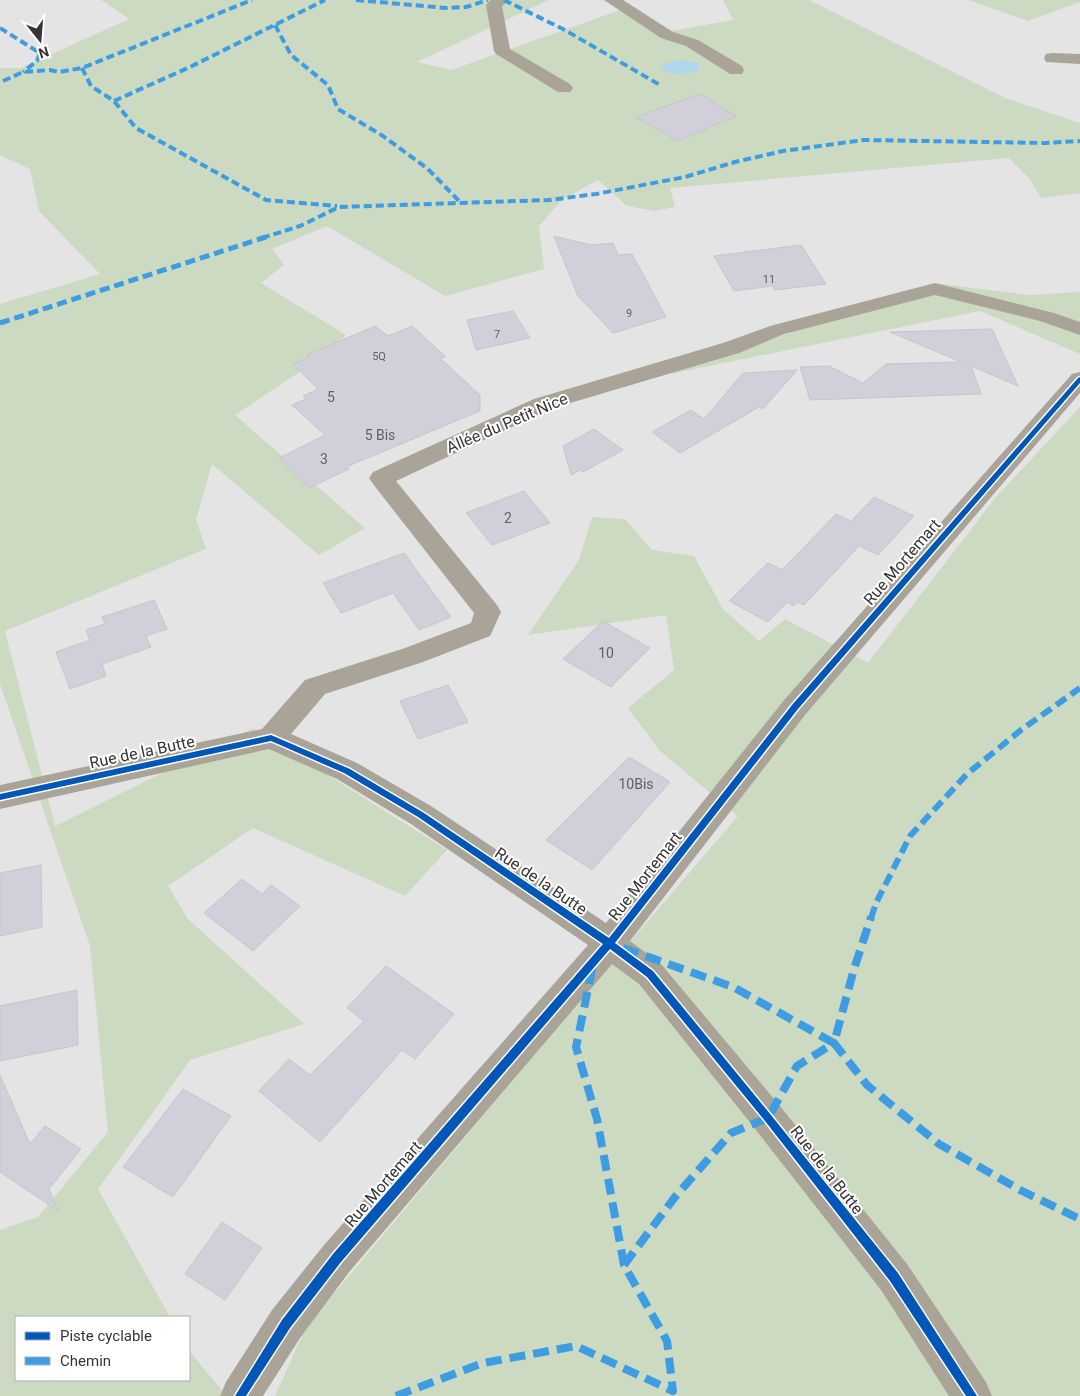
<svg xmlns="http://www.w3.org/2000/svg" width="1080" height="1396" font-family="Roboto,sans-serif">
	<style>
		.green { fill: #cbdac1 }
		.water { fill: #aed7ec }
		.building { fill: #d1d0da; stroke: #c6c5c7 }
		.lines { fill: none; stroke-linecap: round; stroke-linejoin: round }
		.minor { fill: #aaa498; fill-rule: evenodd }
		.quiet-far3 { stroke: #3e9de2; stroke-width: 4; stroke-dasharray: 8 4; stroke-linecap: butt }
		.quiet-far2 { stroke: #3e9de2; stroke-width: 5; stroke-dasharray: 10 5; stroke-linecap: butt }
		.quiet-far1 { stroke: #3e9de2; stroke-width: 6; stroke-dasharray: 12 6; stroke-linecap: butt }
		.quiet { stroke: #3e9de2; stroke-width: 8; stroke-dasharray: 16 8; stroke-linecap: butt }
		.cycleway-casing { stroke: #fff; stroke-width: 3 }
		.cycleway { fill: #0057b8; fill-rule: evenodd }
		.labels { text-anchor: middle; dominant-baseline: central; stroke-width: 4; stroke-linejoin: round; paint-order: stroke }
		.far-number-label { font-size: 11px; fill: #605f62 }
		.number-label { font-size: 14px; fill: #605f62 }
		.street-label { font-size: 16px; fill: #363536; stroke: #fff }
	</style>
	<rect width="100%" height="100%" fill="#e5e4e5"/>
	<path class="green" d="M101,0h448l-132,62 34,8 175,-62 39,24 68,-12 -10,-20h86l196,98 75,25v70l-39,5 -12,-20 -20,-20 -339,30 5,19 -20,4 -28,-5 -29,-26 -35,19 -24,27 5,43 -99,27 -118,-70 -55,23 12,16 -23,18 85,52 -15,16 -96,64 130,113 -46,27 -107,-91 -16,56 10,29 -201,82 50,195 198,-98 194,122 -42,46 -152,-68 -85,58 20,33 116,105 -114,36 -92,129 72,128h-154v63h173v-29l38,45h-227v-166l38,-13 70,-85 -18,-186 -90,-262v-380l100,-30 -61,-63 -9,-42 -30,-14v-87h21l108,-49z
		M968,0h112v2l-52,19z
		M941,284l89,11 50,-3v62l-100,-43 -335,68z
		M1080,407v989h-805l31,-69 275,-328 157,-183 -78,-65 -32,-43 46,-38 -8,-55 -138,20 51,-75 13,-43 33,2 27,31 42,6 29,53 36,32 26,-22 83,44 128,-166z"/>
	<path class="water" d="M681,60l17,3 2,2 -4,7c-13,1 -25,5 -36,-4l4,-4z"/>
	<path class="building" d="M700,94l36,22 -58,25 -42,-24z
		M554,236l37,9 22,-2 5,12 14,-1 34,63 -53,16 -35,-37z
		M801,245l25,39 -51,6 -3,-4 -38,5 -20,-35z
		M513,311l17,27 -54,12 -9,-30z
		M375,326l13,10 24,-10 34,31 -6,1 40,37v16l-134,56 3,2 -40,19 -30,-30 46,-23 -33,-30 14,-6 -3,-3 15,-7 -25,-25 17,-7 -3,-2z
		M992,329l26,57 -47,-20 10,28 -171,6 -10,-33 29,-1 34,17 23,-19 75,-2 -71,-30z
		M797,370l-34,39 -4,-2 -79,46 -28,-21 39,-22 13,9 39,-46z
		M594,429l29,21 -40,22 -3,-2 -9,5 -8,-29z
		M524,491l26,32 -58,22 -26,-32z
		M874,497l40,19 -36,39 -19,-9 -55,59 -7,-3 -4,4 -6,-4 -19,20 -39,-21 39,-38 14,7 54,-56 15,7z
		M404,553l47,64 -32,13 -26,-37 -52,20 -18,-30z
		M154,600l13,29 -21,7 5,11 -49,17 4,12 -36,13 -14,-37 34,-12 -4,-10 19,-6 -3,-7z
		M603,621l47,27 -39,39 -48,-28z
		M448,685l20,37 -50,17 -18,-38z
		M629,757l41,25 -78,88 -46,-30z
		M41,865l1,62 -42,9v-63z
		M242,879l20,15 9,-9 29,21 -47,45 -49,-38z
		M386,966l68,48 -39,45 -13,-9 -82,92 -61,-51 30,-32 21,16 54,-54 -17,-13z
		M77,990l1,55 -78,16v-55z
		M0,1075l30,69 15,-18 36,23 -32,40 9,22 -58,-39z
		M183,1089l48,27 -58,81 -50,-30z
		M222,1222l40,26 -37,52 -40,-26z"/>
	<g class="lines">
		<path class="minor" d="M491,0h18l-7,6 8,43 60,35 3,4 -3,4h-12l-62,-38 -2,-3 -8,-46z
			M604,0h19l50,32 25,8 44,26 2,4 -2,4h-12l-44,-28 -25,-8z
			M1052,53l28,1v10l-34,-2 -2,-4 2,-4z
			M935,283l119,30 26,9v13l-40,-14 -105,-26 -151,39 -45,19 -189,56 -154,72 101,124 4,7 -11,24 -67,26 -98,32 -34,40 66,29 74,43 175,117 179,-224 287,-325 8,-2v21l-275,322 -175,226 31,23 119,142 127,158 79,118 6,14h-43l-68,-106 -125,-160 -117,-146 -27,-20 -262,307 -50,67 -37,58h-43l6,-14 46,-72 52,-65 264,-300 -177,-121 -74,-45 -68,-30 -269,60v-24l262,-56 43,-49 100,-32 66,-25 3,-10 -101,-129 -4,-6 4,-6 161,-73 189,-56 47,-17z"/>
		<path class="quiet-far3" d="M356,0l90,8 20,-1 22,-7
			M504,0l59,29 97,56
			M275,25l16,30 37,30 10,24 45,27 45,33 34,35
			M0,28l40,25 -3,8 -14,11
			M82,68l9,18 23,15 22,27 130,72 71,6
			M3,81l20,-9 27,-2 9,2 23,-4 170,-68
			M114,101l76,-34 135,-67
			M262,238l38,-12 39,-19 210,-7 47,-6 89,-17 50,-15 48,-11 81,-11 181,3 35,-2"/>
		<path class="quiet-far2" d="M0,323l266,-86"/>
		<path class="quiet-far1" d="M871,918l5,-15 34,-67 57,-62 54,-44 59,-42"/>
		<path class="quiet" d="M623,948l110,39 101,56 20,-74 17,-52
			M624,1265l51,-68 56,-64 37,-15 29,-52 37,-23 33,42 72,59 83,47 58,28
			M396,1396l87,-33 93,-17 97,45 -6,-50 -43,-76 -27,-146 -21,-72 17,-82"/>
		<g class="cycleway-casing">
			<path id="cycleway" d="M1080,377v6l-282,326 -183,234 38,28 118,144 127,158 79,123h-11l-76,-115 -125,-160 -118,-144 -37,-28 -269,313 -51,66 -44,68h-11l47,-76 51,-66 270,-310 -185,-127 -74,-44 -73,-32 -271,59v-6l271,-59 79,34 74,44 185,125 183,-233 286,-327z"/>
		</g>
		<use href="#cycleway" class="cycleway"/>
	</g>
	<g class="labels">
		<g class="far-number-label">
			<text x="769" y="279">11</text>
			<text x="629" y="313">9</text>
			<text x="497" y="334">7</text>
			<text x="379" y="356">5Q</text>
		</g>
		<g class="number-label">
			<text x="331" y="397">5</text>
			<text x="380" y="435">5 Bis</text>
			<text x="324" y="459">3</text>
			<text x="508" y="518">2</text>
			<text x="606" y="653">10</text>
			<text x="636" y="784">10Bis</text>
		</g>
		<g class="street-label">
			<text transform="translate(507 423) rotate(-23)">Allée du Petit Nice</text>
			<text transform="translate(902 562) rotate(-49)">Rue Mortemart</text>
			<text transform="translate(142 752) rotate(-12)">Rue de la Butte</text>
			<text transform="translate(645 876) rotate(-52)">Rue Mortemart</text>
			<text transform="translate(541 881) rotate(34)">Rue de la Butte</text>
			<text transform="translate(827 1170) rotate(52)">Rue de la Butte</text>
			<text transform="translate(383 1184) rotate(-49)">Rue Mortemart</text>
		</g>
	</g>
	<rect x="15" y="1316" width="175" height="65" fill="#ffffff" stroke="#afaeaf"/>
	<rect x="25" y="1332" width="25" height="8" fill="#0057b8" stroke="#afaeaf"/>
	<text x="60" y="1341" font-size="15" fill="#363536">Piste cyclable</text>
	<rect x="25" y="1357" width="25" height="8" fill="#3e9de2" stroke="#afaeaf"/>
	<text x="60" y="1366" font-size="15" fill="#363536">Chemin</text>
	<g transform="translate(40 40) rotate(163)" stroke="#ffffff" stroke-width="4" paint-order="stroke">
	<path d="M0-4L9 19L0 12L-9 19Z" fill="#363536"/>
	<text y="-8" font-size="14" font-weight="bold" text-anchor="middle" fill="#363536">N</text>
	</g>
</svg>
